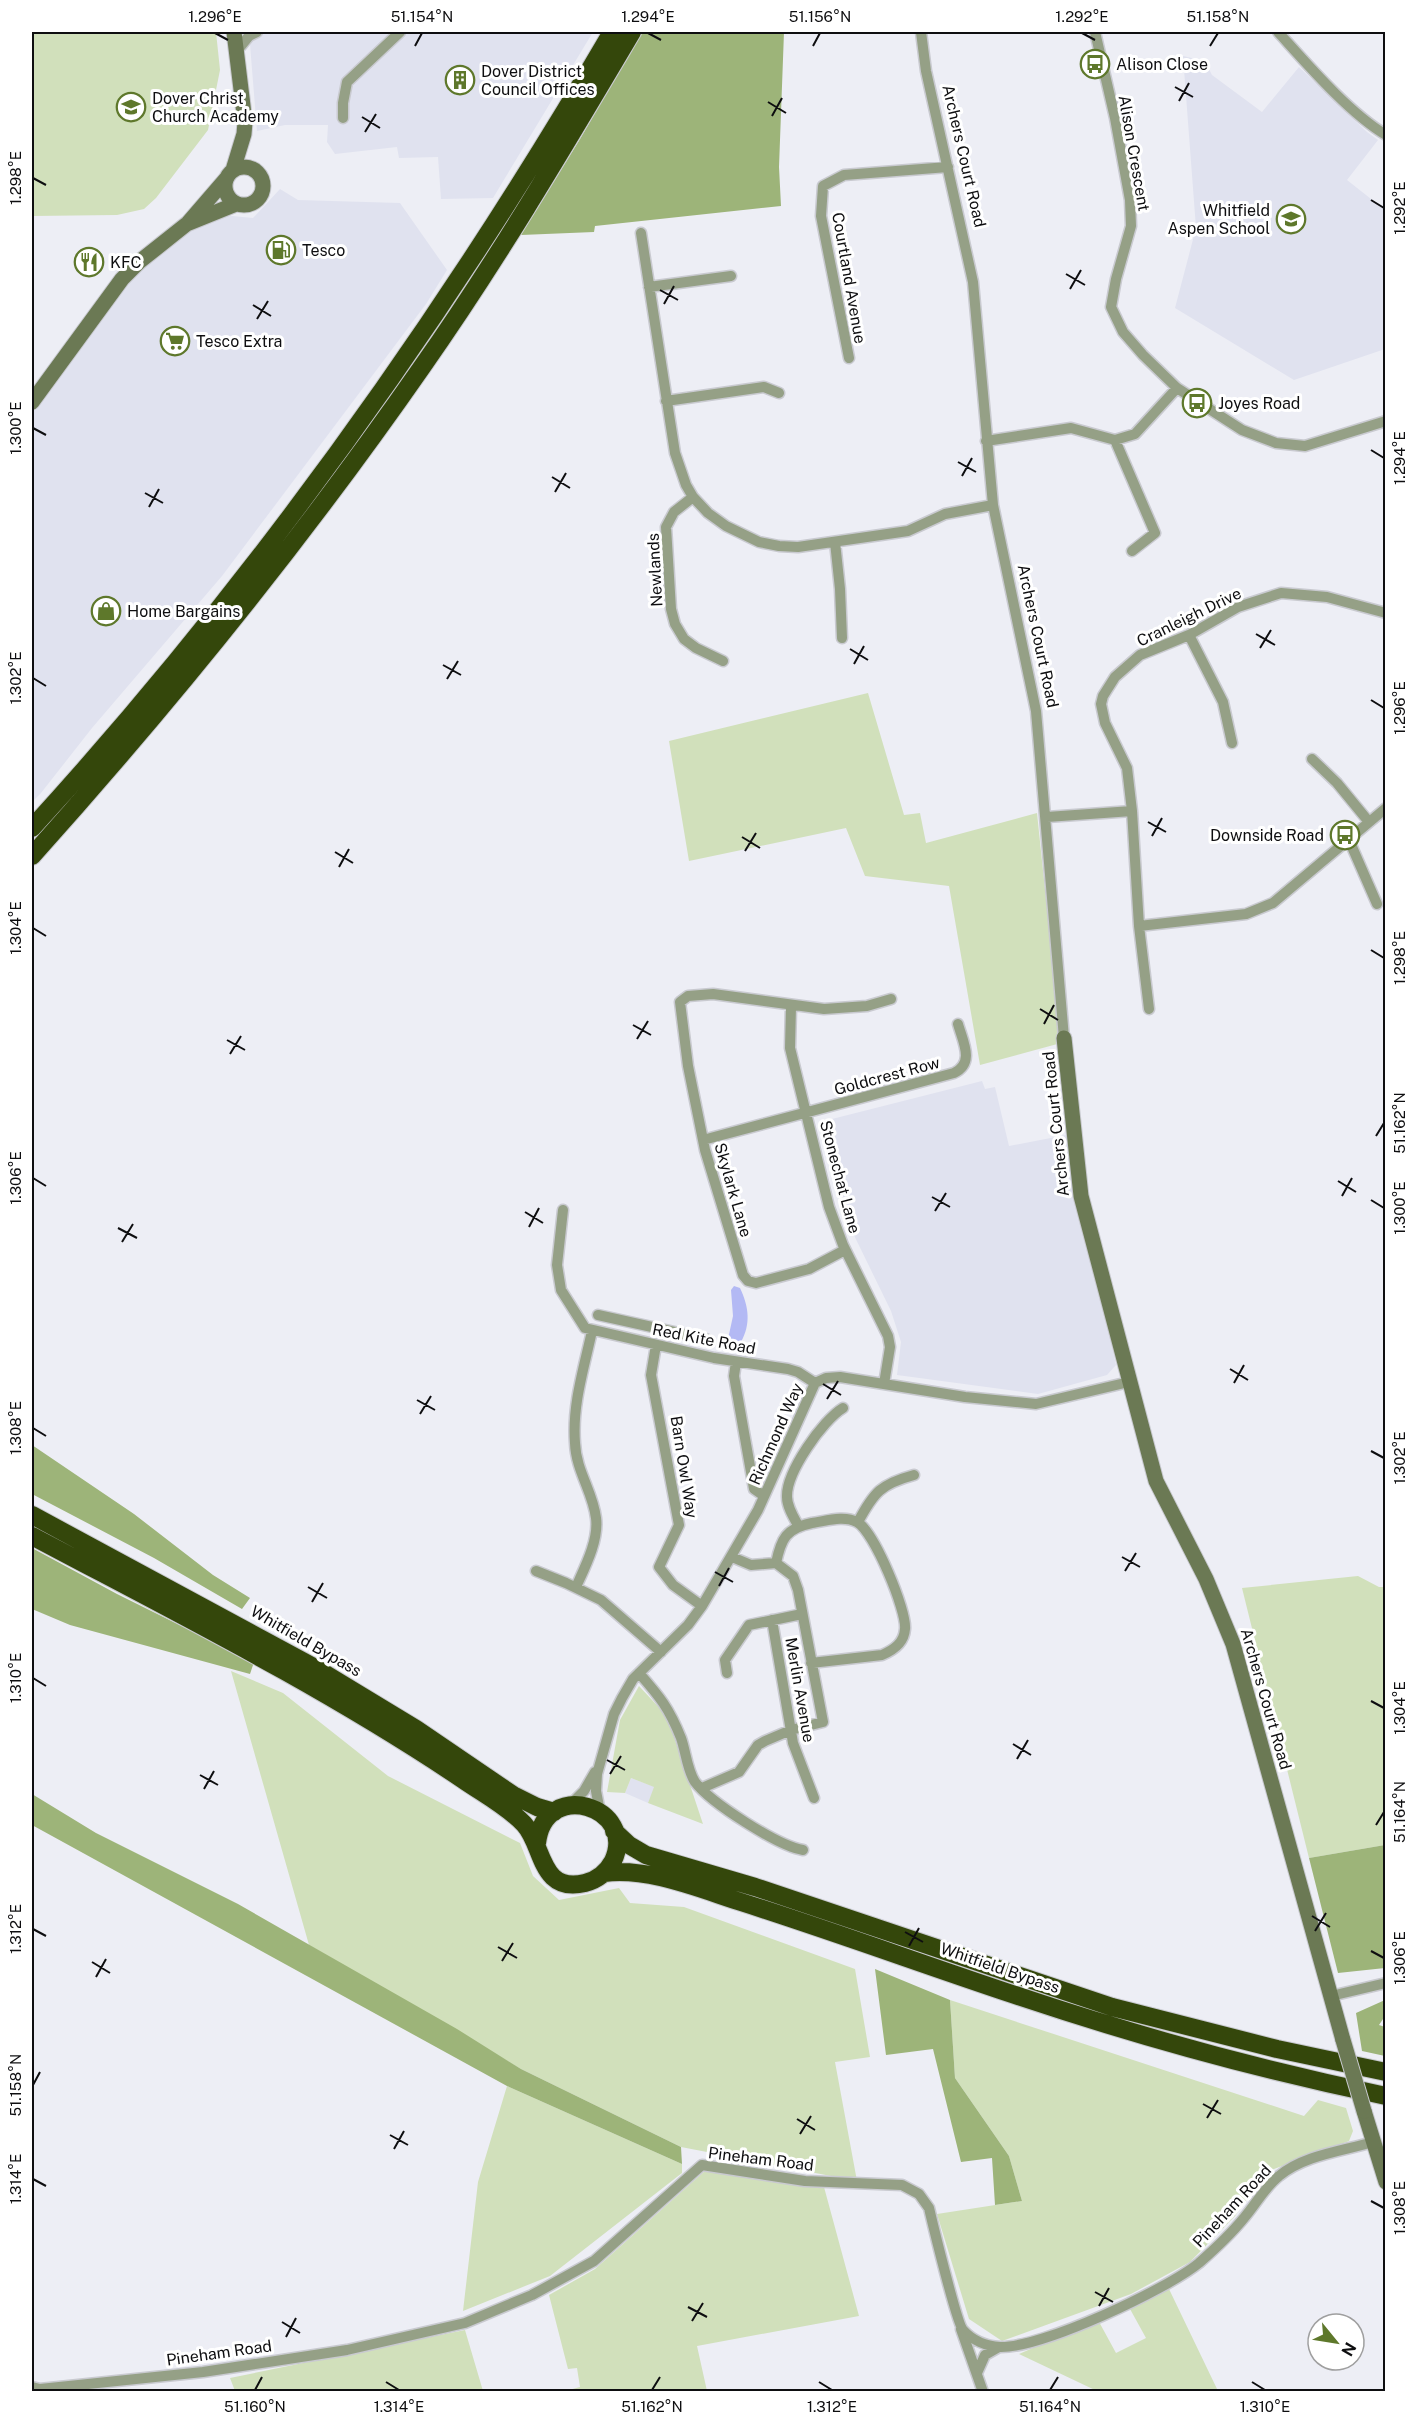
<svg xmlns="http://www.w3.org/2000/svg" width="1417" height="2423" font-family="'Public Sans',sans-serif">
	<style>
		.built { fill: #e0e2ef }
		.green { fill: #d1e0bb }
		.forest { fill: #9db479 }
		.water { fill: #b3b9f4 }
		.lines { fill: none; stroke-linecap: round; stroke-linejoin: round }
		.street-casing { stroke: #c9cad0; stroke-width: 13 }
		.secondary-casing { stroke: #c9cad0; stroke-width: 17 }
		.highway-casing { stroke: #c9cad0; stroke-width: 20 }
		.street { stroke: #95a086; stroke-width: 10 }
		.secondary { stroke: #6b7954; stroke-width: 15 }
		.highway { stroke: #34470b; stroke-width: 18 }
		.secondary-bridge-casing { stroke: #c9cad0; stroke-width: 17; stroke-linecap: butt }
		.secondary-bridge { stroke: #6b7954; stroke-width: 15 }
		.ticks { fill: none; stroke: #0e0e10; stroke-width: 2 }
		.labels { text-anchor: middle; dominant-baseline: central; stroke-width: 6; stroke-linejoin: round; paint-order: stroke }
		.poi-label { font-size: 16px; fill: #0e0e10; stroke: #fff; text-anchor: start }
		.street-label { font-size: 16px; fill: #0e0e10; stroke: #fff }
		.neatline { fill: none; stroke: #0e0e10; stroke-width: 2 }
		.ticks-label { font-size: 15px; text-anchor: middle; fill: #0e0e10 }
	</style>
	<rect width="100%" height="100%" fill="#edeef5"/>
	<path class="built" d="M249,32h344l-100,166 -52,1 -3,-42 -39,1 -2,-11 -62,7 -8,-12 1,-17h-43l-28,6z
		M1183,56l22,5 7,14 50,37 37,-45 68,65 11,8 -31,40 38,30v139l-91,31 -119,-72 21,-80z
		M280,189l18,11 102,3 47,67 -21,34 -204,272 -130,152 -51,65 -9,9v-400l62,-88 65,-68 63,-31 31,3z
		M982,1081l3,8 10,-2 14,59 57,-11 50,230 -9,10 -69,19 -141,-19 4,-33 -10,-31 -43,-88 -24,-89 8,-15z
		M631,1778l24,9 -7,16 -23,-10z"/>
	<path class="green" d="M32,32h184l4,38 -12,60 -52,68 -12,11 -27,6 -85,1z
		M868,693l36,122 16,-2 6,30 111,-30 24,230 -81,22 -31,-179 -84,-10 -19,-48 -157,33 -20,-120z
		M1358,1576l21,11h6v258l-76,13 -67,-270z
		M231,1671l52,22 105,83 132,67 13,33 26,24 60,-12 11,15 54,4 171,62 15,88 -35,5 22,119 -176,-34 -160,-78 -212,-124z
		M639,1686l28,30 36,108 -55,-21 6,-16 -23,-9 -6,15 -18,-1 13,-72z
		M950,2000l354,116 14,-16 28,8 7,23 -4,10 -83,31 -31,44 -45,46 -59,32 -129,47 -33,-22 -32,-105 85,-13 -13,-45 -54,-78z
		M507,2086l175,78v9l-132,103 -87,35 15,-129z
		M706,2170l118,17 35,129 -162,30 10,45h-142l15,-4 -3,-19 -9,1 -19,-74 46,-26z
		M1169,2289l49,102h-121l-78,-37 79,-34 18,33 30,-15 -16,-29z
		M465,2330l18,61h-248l-5,-13z"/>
	<path class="forest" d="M642,32h142l-5,135 2,39 -186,20 -1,6 -73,3 59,-96z
		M32,1445l102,69 79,61 37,23 -8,11 -88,-51 -122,-64z
		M32,1548l85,46 137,68 -4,12 -180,-49 -38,-16z
		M32,1794l64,39 142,71 219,125 64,40 160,78 1,17 -175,-78 -475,-261z
		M1385,1845v123l-47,5 -29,-115z
		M875,1969l75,31 5,78 54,78 13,45 -27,4 -3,-47 -31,4 -28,-113 -47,6z
		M1385,2000v16l-6,9 6,2v29l-23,-5 -6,-38z"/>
	<path class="water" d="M734,1286l6,2c9,19 11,36 1,54l-7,3 -6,-6 5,-23 -2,-26z"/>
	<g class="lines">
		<g class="street-casing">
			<path id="street" d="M921,32l5,39 47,211 20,223 43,206 28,327
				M1095,32l20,86 15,82 1,26 -15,53 -5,28 12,25 20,23 34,33 65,42 34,13 29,3 81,-25
				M1278,32c29,32 71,81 108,103
				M236,52l13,-16 8,-4
				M343,118v-15l4,-21 53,-50
				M641,233l34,220 11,32 7,12 15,16 18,13 33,16 20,4 19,1 110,-16 37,-17 48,-9
				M649,287l82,-11
				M849,358l-28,-142 2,-30 21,-11 104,-8
				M666,401l98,-14 15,6
				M1115,440l40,93 -23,18
				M986,441l85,-13 44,12 20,-6 42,-46
				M693,497l-19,15 -8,15 5,82 4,15 9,15 12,9 27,13
				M835,542l5,47 2,49
				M1189,635l34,67 9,41
				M1312,759l25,24 32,39
				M1047,817l85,-6
				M1349,840l28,64
				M1139,926l107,-12 27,-11 113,-95
				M791,1006l-1,42 39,159 14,38 45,91 2,11 -6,37
				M1149,1009l-10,-83 -7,-115 -5,-43 -22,-45 -4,-19 2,-8 12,-19 25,-22 49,-20 49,-28 43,-14 46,4 59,16
				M703,1140l251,-67c21,-10 9,-31 4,-49
				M563,1210l-6,55 4,25 24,38 129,30 74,11 10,3 17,11
				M845,1250l-36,19 -53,14 -8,-2 -5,-6 -38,-125 -17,-84 -8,-64 8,-6 25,-2 111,15 43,-3 24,-7
				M598,1315l108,24
				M656,1345l-5,30 28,150 -20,42 14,18 29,21
				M736,1362l-2,14 20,113 10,7
				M858,1522c16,-30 23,-38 56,-47
				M799,1527c-5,-9 -12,-20 -12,-30 -1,-25 36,-77 56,-89
				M776,1563c5,-24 10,-35 36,-40 14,-2 32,-8 45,-1 17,9 50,89 48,107 -1,14 -11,21 -23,26l-71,8
				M536,1571l30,12 35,17 60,52
				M576,1587c9,-20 23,-47 20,-69 -3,-26 -20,-47 -21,-75 -3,-38 9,-75 17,-112
				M772,1620l21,123 21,55
				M639,1673c21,24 30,35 42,65 5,14 6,32 14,44 16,21 83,64 108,68
				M727,1673l-2,-13 24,-35 53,-11
				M702,1788l37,-16 19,-27 7,-4 26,-11 32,-8 -25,-132 -5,-14 -17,-13 -25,2 -19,-8
				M570,1805l14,-14 11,-19
				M600,1812l-4,-21 1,-17 17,-60 8,-16 11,-19 55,-54 14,-19 56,-96 57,-127 11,-5 14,-1 125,20 71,7 93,-22
				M1331,1996l55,-13
				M961,2329l22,63
				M977,2373l8,-18 14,-8
				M32,2387l8,2 163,-17 144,-22 118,-27 67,-28 62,-34 108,-96 103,16 97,4 17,9 10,14c4,17 28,116 34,122 9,10 23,16 37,17 42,1 166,-57 199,-84 16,-14 32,-29 45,-45 12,-14 21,-31 35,-42 25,-21 64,-25 94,-34"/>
		</g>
		<g class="secondary-casing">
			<path id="secondary" d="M225 186a19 19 0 1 1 38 0a19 19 0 1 1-38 0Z
				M233,170l11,-36 1,-12 -11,-90
				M189,223l47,-19
				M32,402l90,-123 17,-17 49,-39 38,-44
				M1064,1038l17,158 75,285 50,98 27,65 110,396
				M1364,2111l22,71"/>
		</g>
		<g class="highway-casing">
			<path id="highway" d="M32,828c222,-243 414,-512 580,-796
				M32,856c139,-155 271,-318 390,-489 76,-108 143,-222 210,-335
				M32,1515l285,154 99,60 97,66 24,12 17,5
				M32,1536c145,77 293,151 430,243 20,14 45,27 62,45 20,21 15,70 61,59 12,-3 22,-11 28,-22 25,-54 -68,-84 -76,-18
				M614,1831l15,14 17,10 109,32 357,120 165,42 109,23
				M604,1873c44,-6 96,16 137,29 91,29 181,62 271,92 122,41 248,76 374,102"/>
		</g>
		<use href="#street" class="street"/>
		<use href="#secondary" class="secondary"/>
		<use href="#highway" class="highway"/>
		<g class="secondary-bridge-casing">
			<path id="secondary-bridge" d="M1343,2040l21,71"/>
		</g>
		<use href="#secondary-bridge" class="secondary-bridge"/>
	</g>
	<path class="ticks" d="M215,33l13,7M648,33l13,7M1082,33l13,7M415,46l7,-13M813,46l7,-13M1210,46l8,-13M1175,87l18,10M1179,101l10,-18M768,102l18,11M772,116l10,-18M362,117l18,11M365,132l11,-18M33,178l13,7M1371,200l13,8M1066,274l19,11M1070,289l11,-19M660,290l18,10M664,304l10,-18M253,305l18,11M257,319l11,-18M33,428l13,7M1371,450l13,8M958,462l18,10M962,476l10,-18M552,477l18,11M555,492l11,-19M145,493l18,10M149,507l10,-18M1256,634l19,11M1260,648l11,-18M850,649l18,11M854,664l10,-18M443,665l18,10M33,678l13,8M447,679l11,-18M1371,700l13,8M1148,822l18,10M1152,836l10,-18M742,837l18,11M745,851l11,-18M335,852l18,11M339,867l10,-18M33,928l13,8M1371,950l13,8M1040,1009l18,11M1044,1024l10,-19M633,1025l18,10M637,1039l11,-18M227,1040l18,10M230,1054l11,-18M1376,1136l8,-13M33,1178l13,8M1338,1181l18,11M1342,1196l10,-18M932,1197l18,10M1371,1200l13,8M935,1211l11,-18M525,1212l18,11M529,1227l10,-19M118,1228l19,10M122,1242l11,-18M1230,1369l18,11M1234,1383l10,-18M823,1384l18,11M827,1399l11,-18M417,1400l18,10M420,1414l11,-18M33,1428l13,8M1371,1451l13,7M1122,1557l18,10M1125,1571l11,-18M715,1572l18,10M719,1586l10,-18M308,1587l19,11M312,1602l11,-19M33,1678l13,8M1371,1701l13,7M1013,1744l18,11M1017,1759l11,-19M607,1760l18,10M610,1774l11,-18M200,1775l18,10M204,1789l10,-18M1376,1825l8,-13M1312,1916l18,11M33,1929l13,7M1315,1931l11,-18M905,1932l18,10M909,1946l10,-18M498,1947l19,11M1371,1951l13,7M502,1961l11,-18M92,1962l18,11M96,1977l10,-18M33,2085l7,-13M1203,2104l18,10M1207,2118l11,-18M797,2119l18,11M800,2134l11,-18M390,2135l18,10M394,2149l10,-18M33,2179l13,7M1371,2201l13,7M1095,2292l18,10M1099,2306l10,-18M688,2307l19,10M692,2321l11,-18M282,2322l18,11M286,2337l10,-19M386,2382l13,8M819,2382l13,8M1252,2382l13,8M255,2390l7,-13M652,2390l8,-13M1050,2390l8,-13"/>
	<defs>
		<g id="bus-ring" transform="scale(1.5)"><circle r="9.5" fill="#fff" stroke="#5e782b" stroke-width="1.5"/><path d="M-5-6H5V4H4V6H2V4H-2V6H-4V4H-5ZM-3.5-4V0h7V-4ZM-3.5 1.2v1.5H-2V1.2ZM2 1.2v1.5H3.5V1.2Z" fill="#5e782b"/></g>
		<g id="building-ring" transform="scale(1.5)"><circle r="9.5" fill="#fff" stroke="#5e782b" stroke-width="1.5"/><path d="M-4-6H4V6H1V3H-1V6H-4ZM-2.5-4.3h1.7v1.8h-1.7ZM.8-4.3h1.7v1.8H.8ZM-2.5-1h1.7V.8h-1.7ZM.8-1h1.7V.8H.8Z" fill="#5e782b"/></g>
		<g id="school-ring" transform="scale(1.5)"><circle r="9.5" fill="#fff" stroke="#5e782b" stroke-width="1.5"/><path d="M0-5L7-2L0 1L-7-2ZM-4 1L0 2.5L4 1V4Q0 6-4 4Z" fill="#5e782b"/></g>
		<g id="fuel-ring" transform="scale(1.5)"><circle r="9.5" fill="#fff" stroke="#5e782b" stroke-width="1.5"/><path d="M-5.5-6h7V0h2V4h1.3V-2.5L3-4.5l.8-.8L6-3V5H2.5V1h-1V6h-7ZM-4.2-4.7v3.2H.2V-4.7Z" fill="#5e782b"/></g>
		<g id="restaurant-ring" transform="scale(1.5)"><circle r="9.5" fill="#fff" stroke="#5e782b" stroke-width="1.5"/><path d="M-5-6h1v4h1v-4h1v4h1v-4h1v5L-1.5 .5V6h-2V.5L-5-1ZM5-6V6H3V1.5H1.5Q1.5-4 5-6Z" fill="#5e782b"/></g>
		<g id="supermarket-ring" transform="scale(1.5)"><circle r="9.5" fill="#fff" stroke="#5e782b" stroke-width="1.5"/><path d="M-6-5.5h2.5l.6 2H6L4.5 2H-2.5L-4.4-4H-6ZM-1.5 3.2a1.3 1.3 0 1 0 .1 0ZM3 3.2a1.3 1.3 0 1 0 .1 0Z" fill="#5e782b"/></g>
		<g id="shop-ring" transform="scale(1.5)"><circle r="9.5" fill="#fff" stroke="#5e782b" stroke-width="1.5"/><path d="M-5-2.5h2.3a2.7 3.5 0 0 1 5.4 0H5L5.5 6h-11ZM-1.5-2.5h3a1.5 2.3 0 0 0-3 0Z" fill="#5e782b"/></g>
	</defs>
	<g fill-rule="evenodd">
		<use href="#bus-ring" x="1095" y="64"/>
		<use href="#building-ring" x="460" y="80"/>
		<use href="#school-ring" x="131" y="107"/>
		<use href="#school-ring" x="1291" y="219"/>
		<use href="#fuel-ring" x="281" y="250"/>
		<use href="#restaurant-ring" x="89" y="262"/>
		<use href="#supermarket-ring" x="175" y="341"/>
		<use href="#bus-ring" x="1197" y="403"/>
		<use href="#shop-ring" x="106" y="611"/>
		<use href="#bus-ring" x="1345" y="835"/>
	</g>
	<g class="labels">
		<g class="poi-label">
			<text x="1116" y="64">Alison Close</text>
			<text x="481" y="71">Dover District<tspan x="481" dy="18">Council Offices</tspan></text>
			<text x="152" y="98">Dover Christ<tspan x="152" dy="18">Church Academy</tspan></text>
			<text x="1270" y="210" text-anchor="end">Whitfield<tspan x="1270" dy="18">Aspen School</tspan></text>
			<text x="302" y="250">Tesco</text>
			<text x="110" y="262">KFC</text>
			<text x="196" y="341">Tesco Extra</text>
			<text x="1218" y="403">Joyes Road</text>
			<text x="127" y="611">Home Bargains</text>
			<text x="1324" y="835" text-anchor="end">Downside Road</text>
		</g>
		<g class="street-label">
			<text transform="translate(1134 153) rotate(80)">Alison Crescent</text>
			<text transform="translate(964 156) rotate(77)">Archers Court Road</text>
			<text transform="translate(849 278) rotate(80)">Courtland Avenue</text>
			<text transform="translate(655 570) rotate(-93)">Newlands</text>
			<text transform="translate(1189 617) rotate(-26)">Cranleigh Drive</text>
			<text transform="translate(1038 636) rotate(78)">Archers Court Road</text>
			<text transform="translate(887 1076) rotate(-15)">Goldcrest Row</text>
			<text transform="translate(1056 1124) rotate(-96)">Archers Court Road</text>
			<text transform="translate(840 1177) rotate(75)">Stonechat Lane</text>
			<text transform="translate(733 1190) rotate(74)">Skylark Lane</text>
			<text transform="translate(704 1339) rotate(11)">Red Kite Road</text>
			<text transform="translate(776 1434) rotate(-66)">Richmond Way</text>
			<text transform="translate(684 1467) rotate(81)">Barn Owl Way</text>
			<text transform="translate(306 1641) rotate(30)">Whitfield Bypass</text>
			<text transform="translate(800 1690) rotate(80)">Merlin Avenue</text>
			<text transform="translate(1266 1699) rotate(74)">Archers Court Road</text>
			<text transform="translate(1000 1968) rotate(19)">Whitfield Bypass</text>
			<text transform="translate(761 2159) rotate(7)">Pineham Road</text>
			<text transform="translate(1232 2206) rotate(-47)">Pineham Road</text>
			<text transform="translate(219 2353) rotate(-8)">Pineham Road</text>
		</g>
	</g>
	<rect width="1417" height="2423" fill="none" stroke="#ffffff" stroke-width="66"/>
	<g transform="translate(1336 2342) rotate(120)"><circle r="28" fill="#ffffff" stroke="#9f9f9f" stroke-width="1.5"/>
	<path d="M0-4.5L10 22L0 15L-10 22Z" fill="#5e782b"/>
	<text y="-9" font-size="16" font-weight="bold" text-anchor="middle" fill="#0e0e10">N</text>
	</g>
	<rect x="33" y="33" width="1351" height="2357" class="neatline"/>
	<g class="ticks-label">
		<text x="215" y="22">1.296°E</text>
		<text x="422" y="22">51.154°N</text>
		<text x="648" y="22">1.294°E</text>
		<text x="820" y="22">51.156°N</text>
		<text x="1082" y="22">1.292°E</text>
		<text x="1218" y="22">51.158°N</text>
		<text transform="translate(16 178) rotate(-90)" y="5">1.298°E</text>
		<text transform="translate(1400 208) rotate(-90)" y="5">1.292°E</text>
		<text transform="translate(16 428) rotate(-90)" y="5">1.300°E</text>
		<text transform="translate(1400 458) rotate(-90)" y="5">1.294°E</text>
		<text transform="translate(16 678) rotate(-90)" y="5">1.302°E</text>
		<text transform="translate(1400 708) rotate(-90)" y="5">1.296°E</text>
		<text transform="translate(16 928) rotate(-90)" y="5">1.304°E</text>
		<text transform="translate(1400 958) rotate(-90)" y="5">1.298°E</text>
		<text transform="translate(1400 1123) rotate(-90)" y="5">51.162°N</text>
		<text transform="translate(16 1178) rotate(-90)" y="5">1.306°E</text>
		<text transform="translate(1400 1208) rotate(-90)" y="5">1.300°E</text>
		<text transform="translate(16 1428) rotate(-90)" y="5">1.308°E</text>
		<text transform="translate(1400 1458) rotate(-90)" y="5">1.302°E</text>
		<text transform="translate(16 1678) rotate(-90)" y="5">1.310°E</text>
		<text transform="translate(1400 1708) rotate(-90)" y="5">1.304°E</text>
		<text transform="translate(1400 1812) rotate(-90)" y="5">51.164°N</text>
		<text transform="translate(16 1929) rotate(-90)" y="5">1.312°E</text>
		<text transform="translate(1400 1958) rotate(-90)" y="5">1.306°E</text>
		<text transform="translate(16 2085) rotate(-90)" y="5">51.158°N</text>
		<text transform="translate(16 2179) rotate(-90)" y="5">1.314°E</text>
		<text transform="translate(1400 2208) rotate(-90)" y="5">1.308°E</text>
		<text x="255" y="2412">51.160°N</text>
		<text x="399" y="2412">1.314°E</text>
		<text x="652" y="2412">51.162°N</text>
		<text x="832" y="2412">1.312°E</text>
		<text x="1050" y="2412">51.164°N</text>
		<text x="1265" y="2412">1.310°E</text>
	</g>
</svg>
